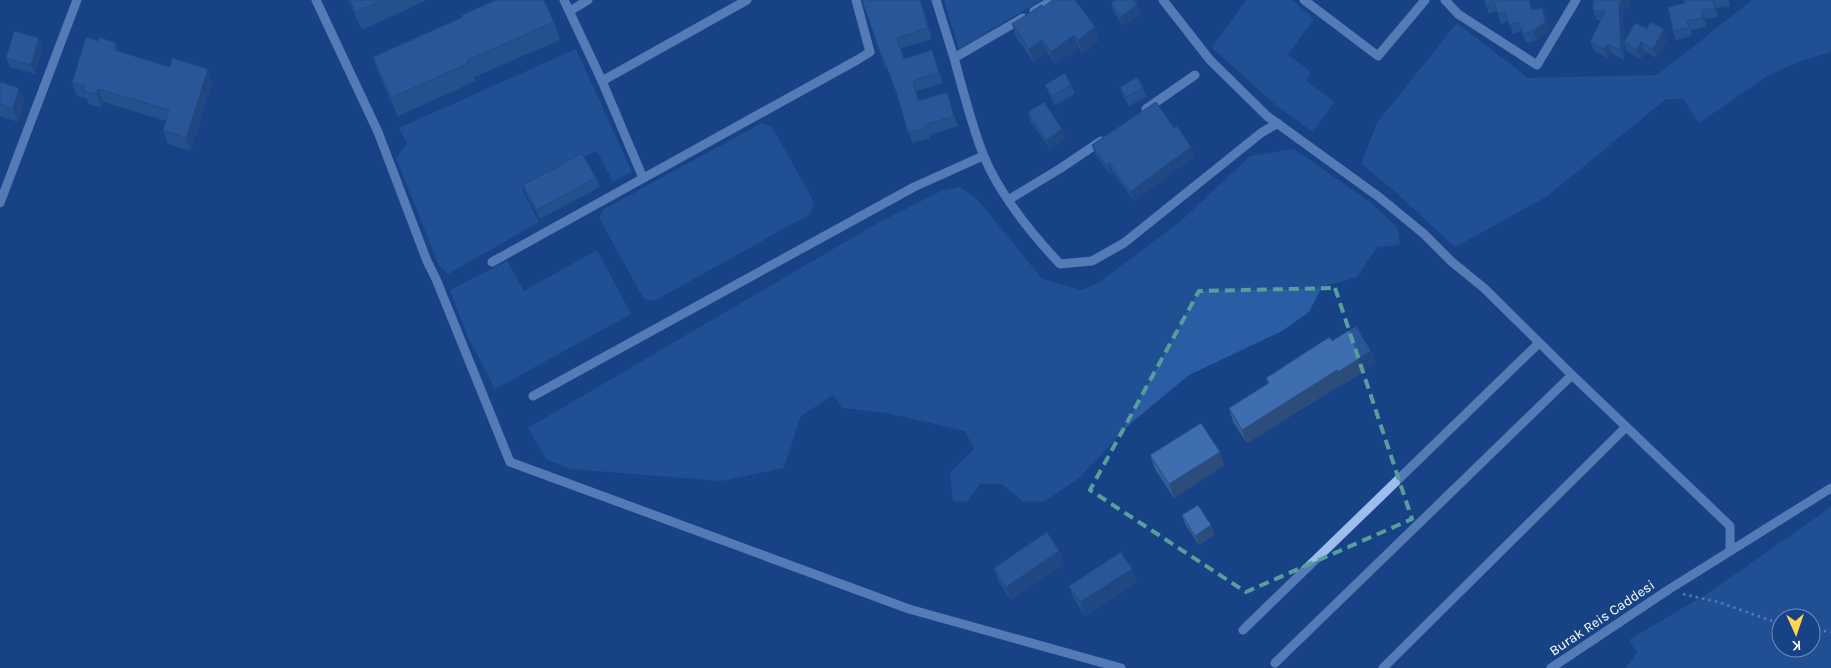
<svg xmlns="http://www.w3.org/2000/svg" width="1831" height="668" font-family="Karla,sans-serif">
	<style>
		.green { fill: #2a5da4; fill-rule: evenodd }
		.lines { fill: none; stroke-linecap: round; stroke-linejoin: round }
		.path { stroke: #9dbeed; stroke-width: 2.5; stroke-dasharray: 2.5 4; stroke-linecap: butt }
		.minor { stroke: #9dbeed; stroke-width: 9 }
		.wall { fill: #365f97 }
		.shaded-wall { fill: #2c4d7b }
		.building { fill: #3f6eb0; stroke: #2c4d7b }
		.marked { fill: none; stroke: #579f9a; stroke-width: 4; stroke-dasharray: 10 6; stroke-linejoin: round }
		.labels { text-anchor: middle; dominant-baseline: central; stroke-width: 4.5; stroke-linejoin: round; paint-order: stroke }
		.street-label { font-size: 14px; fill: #fff; stroke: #174386 }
	</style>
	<rect width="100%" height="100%" fill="#174386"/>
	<path class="green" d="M944,0h97l-82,49z
		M1246,0h46l22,19 -26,35 23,18 -5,9 28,21 -21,30 -36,-26 -65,-58z
		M1752,0h79v52l-28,8 -36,16 -68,47 -16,-24h-17l-120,98 -91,50 -64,-59 -30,-24 16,-41 80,-100 71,55 129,-3z
		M576,49l56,123 -19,10 -16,-31 -75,38 17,33 -91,52 -9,-8 -43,-108 11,-15 -8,-15z
		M762,123l10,4 42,75 -4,12 -156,87 -10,-2 -45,-81 5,-9z
		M1294,149l76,53 28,26 2,17 -23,2 -20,30 -35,10 -13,25 -27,19 -93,44 -58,48 -52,55 -34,23 -21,1 -22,-18h-22l-13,18 -14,-1 -3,-28 24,-24 -9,-18 -79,-18 -44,-5 -9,-13 -32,21 -17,52 -63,13 -150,-12 -25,-10 -18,-31 346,-203 67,-34 19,-4 19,14 63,78 40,11 16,-7 84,-63 68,-64z
		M597,250l34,64 -136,75 -28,-54 -17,-45 57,-29 17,30z
		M1831,507v161h-206l12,-15 -8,-13 84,-50zM1781,618h30v30h-30z"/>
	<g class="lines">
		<path class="path" d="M1683,594l35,8 63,22
			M1811,629l20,3"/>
		<path class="minor" d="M316,0l62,132 49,129 9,18 74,183 399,147 212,59
			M564,0l38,81 41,97
			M936,0l18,58 69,-40
			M1163,0l47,60 57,56 112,81 45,37 28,28 32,26 88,87 158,151v25
			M1304,0l74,56 47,-56
			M1445,0l13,14 79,51 39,-65
			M570,11l18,-11
			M1034,11l19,-11
			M954,58c9,32 17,65 29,96 16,40 48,79 77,110l32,-3 32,-18 137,-110 17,-10
			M602,81l145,-81
			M1146,109l49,-34
			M1008,200l53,-32 40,-27
			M0,203l77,-203
			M492,262l365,-202 13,-8 -14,-52
			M533,396l381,-209 69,-31
			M1243,630l296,-287
			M1275,663l297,-288
			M1383,668l243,-241
			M1551,668l117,-78 163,-102"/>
	</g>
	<path class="wall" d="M348,0h79l-65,30z
		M862,0h58l5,14 7,25 -31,9 3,11 28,-9 11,33 -27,8 3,10 31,2 8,23 -29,9 1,3 -18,5 -15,-49 -10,-27 -2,1z
		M1484,0l48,9 11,-1 3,9 3,14 -12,9 -11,3 -5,-12 -8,3 -5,-13 -7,3 -4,-13 -8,3z
		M1593,0h38v4l-8,8 1,48 -13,-7 -3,5 -14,-7 -4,-9 11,-22h-4l-4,-9z
		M1684,0h45l1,6 -14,2 2,9 -13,2 2,8 -16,3 1,6 -16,4 -3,-9 12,-28z
		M1111,3l26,2 4,9 -18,12 -9,-14z
		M1043,7l57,33 -18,13 -3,-5 -24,16 -8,-12 -13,10 -18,-25 -4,-13z
		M554,22l6,18 -86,37 2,4 -78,35 -19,-41 -6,-18z
		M1647,29l21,9 -11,20 -12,-6 -4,7 -14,-8 -3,-9z
		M98,41l18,2 3,9 93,30 -21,69 -23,-7 -5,-14 3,-9 -63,-19 -2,6 -13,-4 -1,-5 -10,-3 -5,-13z
		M42,47l-7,27 -25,-7 -4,-9z
		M0,82l24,20 -6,20 -18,-6z
		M1045,85h26l4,9 -20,11 -6,-11z
		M1120,87l23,1 3,9 -17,9 -6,-10z
		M1028,112l34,17 4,9 -16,11 -19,-27z
		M1174,128l17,19 4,9 -61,45 -21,-29 -3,2 -15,-20 -3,-9z
		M596,178l4,9 -60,32 -14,-25 -3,-9z
		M1332,341l39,10 5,13 -34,21v-1l-95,59 -14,-21 -4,-14 39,-25 -2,-5z
		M1220,452l4,13 -50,33 -19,-29 -5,-14z
		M1182,515l33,19 -16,11 -14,-21z
		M1059,551l5,13 -53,36 -12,-18 -5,-14z
		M1137,582l-52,34 -11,-17 -5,-13z"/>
	<path class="shaded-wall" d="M1622,0h9v4l-8,8 1,48 -3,-9 -2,-48z
		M1713,0l3,8 2,9 -3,-9z
		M921,3l4,11 7,25 -4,-11z
		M1137,5l4,9 -18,12 -3,-9z
		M1543,8l3,9 3,14 -12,9 -4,-9z
		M1702,10l3,9 2,8 -4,-9z
		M1095,27l5,13 -18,13 -4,-13z
		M1664,29l4,9 -11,20 -4,-9z
		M1074,35l5,13 -24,16 -4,-12z
		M39,38l3,9 -7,27 -4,-9z
		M1042,40l5,12 -13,10 -5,-13z
		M1641,42l4,10 -4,7 -4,-9z
		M116,43l5,13 -7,-6z
		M1608,44l3,9 -3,5 -3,-9z
		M208,69l4,13 -21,69 -5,-13z
		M19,88l5,14 -6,20 -5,-13z
		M98,89l5,13 -2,6 -4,-14z
		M1062,129l4,9 -16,11 -4,-9z
		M1191,147l4,9 -61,45 -4,-9z
		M1110,163l3,9 -3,2 -4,-9z
		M1371,351l5,13 -34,21 -4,-13z
		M1337,370l5,14 -95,59 -5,-13z
		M1220,452l4,13 -50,33 -5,-14z
		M1211,525l4,9 -16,11 -4,-9z
		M1059,551l5,13 -53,36 -5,-13z
		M1132,569l5,13 -52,34 -5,-14z"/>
	<path class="building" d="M350,0h33l-28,13z
		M496,0h48l10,22 -86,38 1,3 -78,35 -18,-41 90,-40 -1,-2z
		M862,0h58l8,28 -31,10 7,21 28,-9 7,23 -26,8 5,20 29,-9 7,24 -29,9 1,3 -18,5 -11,-39 -14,-37 -1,1z
		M1053,0h22l20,27 -17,13 -4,-5 -23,17 -9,-12 -13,9 -17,-25 30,-19 1,2z
		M1115,0h19l3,5 -17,12 -9,-14z
		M1484,0h45l3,10 11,-2 2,14 -12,9 -10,3 -5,-12 -9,3 -4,-13 -7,2 -4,-12 -8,3z
		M1593,0h29l-3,3 2,48 -13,-7 -3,5 -15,-7 15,-31h-12z
		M1684,0h29l2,8 -13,2 1,8 -16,3 2,6 -16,4 -5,-24 17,-4z
		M1650,22l14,7 -11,20 -12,-7 -4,8 -13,-8 11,-19 12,6z
		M14,31l25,7 -8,27 -25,-7z
		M86,37l12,4 1,-4 17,6 -2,7 56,17 2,-9 36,11 -22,69 -23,-8 6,-20 -71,-21 -1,5 -14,-3 2,-5 -13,-3z
		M1065,73l6,12 -19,11 -7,-11z
		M1137,77l6,11 -17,9 -6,-10z
		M0,82l19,6 -6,21 -13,-5z
		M1044,102l18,27 -16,11 -18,-28z
		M1156,102l18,26 3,-2 14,21 -61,45 -20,-29 -4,2 -14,-20z
		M582,153l14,25 -59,32 -14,-25 23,-13 1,1z
		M1356,326l15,25 -33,21 -1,-2 -95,60 -13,-22 40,-25 -3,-5 54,-35 10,-6 2,4z
		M1201,423l19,29 -51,32 -19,-29z
		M1198,505l13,20 -16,11 -13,-21z
		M1047,532l12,19 -53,36 -12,-19z
		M1121,552l11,17 -52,33 -11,-16z"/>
	<path d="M0 0H1831V668H0ZM1335,288l77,231 -166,73 -156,-102 109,-199z" fill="#174386" fill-opacity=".55" fill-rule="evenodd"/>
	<path class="marked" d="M1335,288l77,231 -166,73 -156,-102 109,-199z"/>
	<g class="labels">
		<g class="street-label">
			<text transform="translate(1602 618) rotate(-34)">Burak Reis Caddesi</text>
		</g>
	</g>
	<g transform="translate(1796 633) rotate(177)"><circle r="24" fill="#174386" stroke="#748eb6"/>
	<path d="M0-4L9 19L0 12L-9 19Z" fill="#ffd559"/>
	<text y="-8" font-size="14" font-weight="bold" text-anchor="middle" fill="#ffffff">K</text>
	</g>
</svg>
